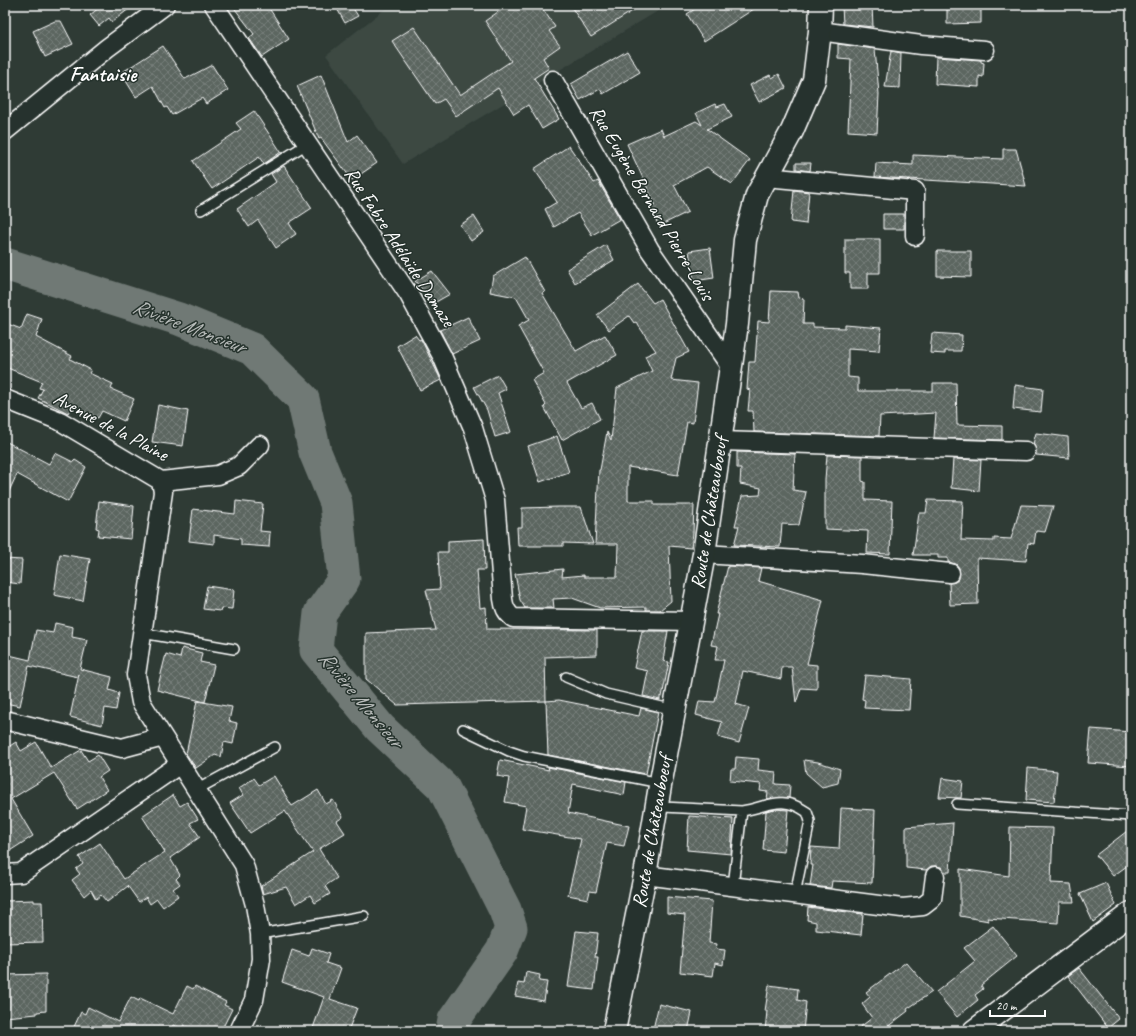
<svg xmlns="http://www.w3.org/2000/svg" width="1136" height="1036" font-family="Caveat,sans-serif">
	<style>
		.built { fill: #3c4842 }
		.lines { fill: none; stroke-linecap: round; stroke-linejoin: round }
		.river { stroke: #707975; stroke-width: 33 }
		.building { fill: url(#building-cross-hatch); stroke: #fff }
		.lane-casing { stroke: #fff; stroke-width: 12 }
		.street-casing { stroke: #fff; stroke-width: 21 }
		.secondary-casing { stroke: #fff; stroke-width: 25 }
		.lane { stroke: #26332d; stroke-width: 9 }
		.street { stroke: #26332d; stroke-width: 18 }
		.secondary { stroke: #26332d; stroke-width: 22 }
		.labels { text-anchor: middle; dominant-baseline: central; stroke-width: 3; stroke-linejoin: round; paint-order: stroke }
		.street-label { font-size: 20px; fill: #fff; stroke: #26332d }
		.neighbourhood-label { font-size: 21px; font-weight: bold; fill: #fff; stroke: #26332d }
		.water-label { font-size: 21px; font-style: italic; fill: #b8bcba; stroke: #26332d }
	</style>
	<defs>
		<pattern id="building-cross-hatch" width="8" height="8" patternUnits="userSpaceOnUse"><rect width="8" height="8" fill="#5b6661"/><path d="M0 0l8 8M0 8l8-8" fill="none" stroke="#747d79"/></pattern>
	</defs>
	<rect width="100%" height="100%" fill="#2f3b35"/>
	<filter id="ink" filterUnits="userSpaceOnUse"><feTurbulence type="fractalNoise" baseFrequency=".025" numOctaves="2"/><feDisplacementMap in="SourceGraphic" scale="8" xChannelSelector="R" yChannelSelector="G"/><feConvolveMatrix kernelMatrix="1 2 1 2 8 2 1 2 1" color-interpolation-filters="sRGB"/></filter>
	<g filter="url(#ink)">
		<path class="built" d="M390,5h278l-265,159 -77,-109z"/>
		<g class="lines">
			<path class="river" d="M5,264l174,55 73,30 51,50 12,53 21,51 8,76 -24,34 -4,37 64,78 63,59 62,123 6,18 -9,23 -48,69 -2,11"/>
		</g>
		<path class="building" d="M98,5h36l-22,17 -3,-4 -10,8 -9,-11 10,-8z
			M232,5h35l22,34 -27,18 -13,-19 5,-4z
			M335,5h16l7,11 -13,7z
			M508,5h32l15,22 -6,4 11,15 -17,12 6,10 -15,10 25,41 -17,10 -14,-24 -14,9 -16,-26 -42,28 -12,-17 -9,5 -43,-63 22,-14 46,68 51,-34 -26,-40z
			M570,5h72l-51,32z
			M701,5h59l-56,36 -17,-27z
			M872,5l1,22 -30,-3 -1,-18z
			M947,5h34v18l-34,1z
			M55,21h6l12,23 -28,13 -12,-26z
			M838,44l37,5 4,45 -2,39 -29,-2 3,-72 -13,-1z
			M163,46l22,33 27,-14 16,25 -22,14 -4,-6 -30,17 -5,-8 -2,1 -12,-22 -17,11 -15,-24z
			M627,51l13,21 -37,22 -3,-5 -20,11 -9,-16z
			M891,51l10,2 -1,35 -15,-1z
			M936,57l45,3v2l3,1 -1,14 -4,-1v11l-44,-3z
			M779,74l7,14 -27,14 -9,-17 20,-10 2,3z
			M321,75l27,67 9,-7 20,28 -25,17 -31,-42 -2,1 -22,-53z
			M715,104l2,3 8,-3 7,13 -25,12 43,31 -18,24 -25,-17 -33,18 14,27 -29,14 -10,-19 6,-3 -28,-60 34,-15 3,7 32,-15 6,4 -6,-12z
			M254,111l27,41 -17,12 -5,-7 -47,32 -19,-28 48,-32 -5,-6z
			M569,146l25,37 4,-2 22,38 -28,16 -14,-22 -24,14 -9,-18 12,-7 -23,-33z
			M1003,149h13l10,37 -151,-9 1,-14 37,2v-10l90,4z
			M796,163h15l-1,8 -14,-2z
			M284,166l28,42 -23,15 7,11 -20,14 -18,-28 -9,7 -12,-18 39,-27 -5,-8z
			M794,190l15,2 -3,32 -15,-2z
			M883,214h21v15h-21z
			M474,216l10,16 -13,9 -11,-16z
			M845,239h35v34h-12v16h-18v-16h-5z
			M606,245l8,15 -39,23 -8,-14z
			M710,248l4,30 -20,3 -5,-30z
			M937,251h34v26l-34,-1z
			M525,257l20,35 -3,1 34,58 29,-16 12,20 -50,28 14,25 11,-5 8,16 -38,21 -18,-33 2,-2 -14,-25 12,-7 -26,-47 11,-6 -13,-23 -26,-5 3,-16z
			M432,271l18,23 -16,9 -19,-22z
			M638,284l15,19 7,-4 29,53 -13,6 -5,22 27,3 -5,40 -6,-1 -9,53 -50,-8v34h26v4h40l-1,28 -2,15 -22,-2 2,55 -11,9h-14v-3l-46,1 -28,-10 -19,1 1,9h-29l-5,-8 -5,-26 48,-5 -1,8 22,-2v2h33l1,-33h-23l4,-74h1l7,-38 4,8 6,-52 35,-17 -7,-15 11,-5 -20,-29 -2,1 -5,-7 -20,14 -12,-15z
			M771,291l27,1 1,6 5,1 -1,25h10v3l32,1v-3l36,3 -2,23 -31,-2v28l10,1v13h75v-8h23l1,42 45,1v14l-68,-2 2,-25 -56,3 -1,20 -125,-4 -1,-21h-5l2,-21 -3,-1 2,-27h6l3,-41 11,1z
			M27,314l15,5 -6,18 36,19 -2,3 21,11 -2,3 24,11 -2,5 23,10 -10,22 -22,-10 -4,7 -26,-12 -4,7 -30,-15 5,-9 -4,-1 3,-6 -37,-15v-44l16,6z
			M468,317l12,24 -28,13 -12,-24z
			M932,333l30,2 -1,16h-16v3l-15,-1z
			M415,335l4,5 2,-1 20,41 -21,10 -23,-44z
			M498,375l8,14 -8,4 13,39 -16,5 -8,-27 -13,-23z
			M1015,385l28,4 -2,23 -28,-3z
			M158,405l30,6 -5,35 -31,-4z
			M1036,433l32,4 1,21 -33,-3v-4l-3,-7z
			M557,436l12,36 -29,10 -12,-36z
			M5,441l44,23 6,-11 18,9 2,-2 11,7 -18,35 -51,-28 -12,26z
			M737,452l58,2 -2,36 13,2 -7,33 -17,-1 -2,23 -46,-2 5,-19h-4l7,-30 18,-1 1,-7 -21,-4 1,-16h-4z
			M827,455l35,1v25l3,1v18l27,1 -2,53 -23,-1 1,-22 -43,-2v-50z
			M953,459l28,1 -2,31 -28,-3z
			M928,500l35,1 -2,39 33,1v-3l17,1 10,-34 32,1 -8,26 -9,-1 -2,13 -6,-1 -2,18 -49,-3 1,46 -28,1 -1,-22 6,-1 4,-3v-11l-3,-4 -8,-2v-4h-10v-3h-25l6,-42h7z
			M99,501l35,5 -3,33 -33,-3 1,-7 -3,-1z
			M236,501l27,3 -3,27 10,1 -1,15 -28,-2v-6l-27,-4v9l-25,-3 4,-32 42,5z
			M559,507h22l12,37 -30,-1v3h-45l-1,-19h5v-19z
			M484,539l1,31h-8l3,38 6,-1 1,22 110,1v25l-52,2 1,44 -149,4 -31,-26v-46l70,-3 -10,-40 14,-1 -2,-37h10v-11z
			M60,554l30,5 -7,42 -29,-6z
			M5,559l17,1 -2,24 -15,-2z
			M728,566l33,2 -3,13 65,19 -16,64 10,1v24l-16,-1 -5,15 -4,-36h-10l-1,12 -38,-8 -7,33 13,4 -10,35 -21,-6 4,-15 -26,-7 3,-14 16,1 9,-42h-9l3,-14 -7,-1 7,-31h-2z
			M207,586l27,4 -2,19 -11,-1 -1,3 -17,-2z
			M55,623l18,4 -1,10 15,3 -7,29 32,8 -3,13 10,3 -3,17 -11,-2 -3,17 -32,-8 9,-43 -1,3 -49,-11 -9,40 -15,-3v-49l25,6 6,-30 17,3z
			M642,631h26l-5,30 6,1 -7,35 -2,-1v4l-17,-4 5,-25 -14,-3z
			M182,648l20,5 -2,9 14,3 -9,37 -48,-12 9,-36 14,4z
			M865,675l46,4 -2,31 -45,-2 1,-8 -3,-1z
			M559,700l80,16 2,-8 17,4 -12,62 -98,-19 -2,-54z
			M197,701l35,6 -3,14 8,2 -4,21 -9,-2 -3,15 -6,-2 -19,13 -10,-14z
			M1091,729l40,3v34l-43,-3z
			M16,742l5,9 15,-9 15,26 30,-18 7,11 10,-6 10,16 -9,6 8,13 -30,19 -23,-36 -43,26 22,37 -28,18v-105z
			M736,757l23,2 -1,11 18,2 -1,12 15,1 -1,13 -22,1 1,-7 -8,-1 1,-7 -31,-3 1,-12h4z
			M500,760l49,10 -1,-3 78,15 -2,13 -51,-11 -5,29 61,13 -5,20 -17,-3 -11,49 -6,-1 -2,8 -20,-4 13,-56 -59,-10 4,-23 -21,-4 4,-24 -12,-2z
			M804,760l14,2 22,7 -2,14 -16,4 -16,-14z
			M1028,768l29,3 -3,31 -28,-2z
			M274,776l18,30 26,-16 8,14 7,-4 10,17 -6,4 8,12 -26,16 18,29 -12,8 5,8 -15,9 -5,-8 -14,9 -10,-17 -23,7 -2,-8 52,-34 -28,-41 -35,22 -20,-30 13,-8 -4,-7 15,-10 5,7z
			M942,778l21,3 -2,17 -22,-1z
			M173,795l7,11 7,-4 11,17 -8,4 10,14 -30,21 10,17 -4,4 4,5 -7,5 5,7 -15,11 -6,-8 -7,5 -4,-7 -7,5 -12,-17 1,1 -21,16 -6,-7 -5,4 -5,-9 -7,6 -12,-16 8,-6 -4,-5 7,-5 -4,-7 21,-14 24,36 41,-27 -23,-36z
			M841,808l34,2 -3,73 -40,-2 -1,7 -21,-2 3,-21h-3l1,-18 28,2z
			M775,809l13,1 -4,42 -21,-2 3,-39z
			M689,816l44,3 -2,35 -44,-4z
			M953,823l-3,49h-5l-4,-5 -5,-1h-5l-5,4 -20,-2v-41z
			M1010,827l43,1 -2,55 20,1 3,18h-15l-1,21 -71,-5 2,3 -29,-5v-47l49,7z
			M1131,828v35l-18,13 -17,-21z
			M1106,883l10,22 -23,17 -13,-28z
			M667,897l45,4 -3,42 8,1 -1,5 9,1 -2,15 -8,-2 -2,13 -33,-4 5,-57 -18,-2z
			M34,900v2h8l1,40 -38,1v-42z
			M808,907l55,7 -2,21 -45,-5v-8l-9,-2z
			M993,926l24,30 -36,29 2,4 -8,6 3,5 -21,17 -21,-25 39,-31 -11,-13z
			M576,931l22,2 -3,24h3l-4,33 -26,-3z
			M312,948l17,6 -3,9 15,5 -11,31 27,9 -9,23h-36l12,-34 -42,-15 10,-32 17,6z
			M906,962l26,30 -25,17 1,2 -26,20h-27l17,-13 -10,-14 8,-7 -4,-5z
			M1079,968l40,51 -11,9 -40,-52z
			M526,972l14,3 -1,6 8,1 -3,19 -29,-5 3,-13 6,1z
			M46,974v37l-9,1v2l-32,3v-42z
			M769,985l29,4 -1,11 9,2 -3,29h-38l2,-20h-2z
			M187,986l6,3 2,-3 31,16 -2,3 8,4 -11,22h-26l-11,-6 -2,4 -9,-4 -2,6h-99l9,-19 4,2 3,-7 30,15 13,-25 8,4 1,-3 33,16z
			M659,1004l33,8 -4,19h-26l-9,-2z"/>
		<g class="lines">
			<g class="lane-casing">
				<path id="lane" d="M201,210l106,-66
					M142,633l92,16
					M566,677l40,17 69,16
					M463,729l46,22 15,5 136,27
					M196,790l79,-43
					M957,804l174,12
					M657,805l6,2 79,4 -9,75
					M742,811c26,-4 39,-17 65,1l3,9 -15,73
					M260,934l104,-18"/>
			</g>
			<g class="street-casing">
				<path id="street" d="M214,5l195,290 33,61 31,72 22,72 8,99c1,8 3,13 10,19l179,3
					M820,31l101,14 64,5
					M553,80l97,170 80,116
					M5,131l102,-83 58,-43
					M766,177l149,14v45
					M5,399l55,22 101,60 57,-6 21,-9 21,-21
					M720,441l306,10
					M161,481l2,11 -27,183 5,27 103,163 11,40 5,29 1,25 -7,41 -15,31
					M704,554l158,10 88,9
					M9,721l113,27 41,-11
					M5,874l16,-1 159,-109
					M645,875l257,33 21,-2 9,-7 3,-23"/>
			</g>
			<g class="secondary-casing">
				<path id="secondary" d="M614,1031l31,-156 15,-89 44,-232 33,-230 8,-84 12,-45 35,-64 22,-51 6,-49 1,-26
					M974,1031l157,-118"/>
			</g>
			<use href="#lane" class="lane"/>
			<use href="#street" class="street"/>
			<use href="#secondary" class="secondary"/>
		</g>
	</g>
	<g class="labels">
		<g class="street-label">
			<text transform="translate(652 203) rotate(59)">Rue Eugène Bernard Pierre-Louis</text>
			<text transform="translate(400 247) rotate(57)">Rue Fabre Adélaïde Damaze</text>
			<text transform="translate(111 426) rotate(28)">Avenue de la Plaine</text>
			<text transform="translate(709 513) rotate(-81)">Route de Châteauboeuf</text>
			<text transform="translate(652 832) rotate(-80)">Route de Châteauboeuf</text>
		</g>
		<g class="neighbourhood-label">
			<text x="103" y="74">Fantaisie</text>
		</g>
		<g class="water-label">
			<text transform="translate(189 326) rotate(21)">Rivière Monsieur</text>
			<text transform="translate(361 699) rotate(50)">Rivière Monsieur</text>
		</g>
	</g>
	<rect width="1136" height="1036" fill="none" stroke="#26332d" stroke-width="20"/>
	<rect x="10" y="10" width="1116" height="1016" fill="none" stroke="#fff" stroke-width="1.5" filter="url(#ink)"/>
	<path d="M990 1010v6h55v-6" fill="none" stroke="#ffffff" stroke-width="2"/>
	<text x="996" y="1010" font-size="12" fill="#ffffff" stroke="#26332d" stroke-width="3" paint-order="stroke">20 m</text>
</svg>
